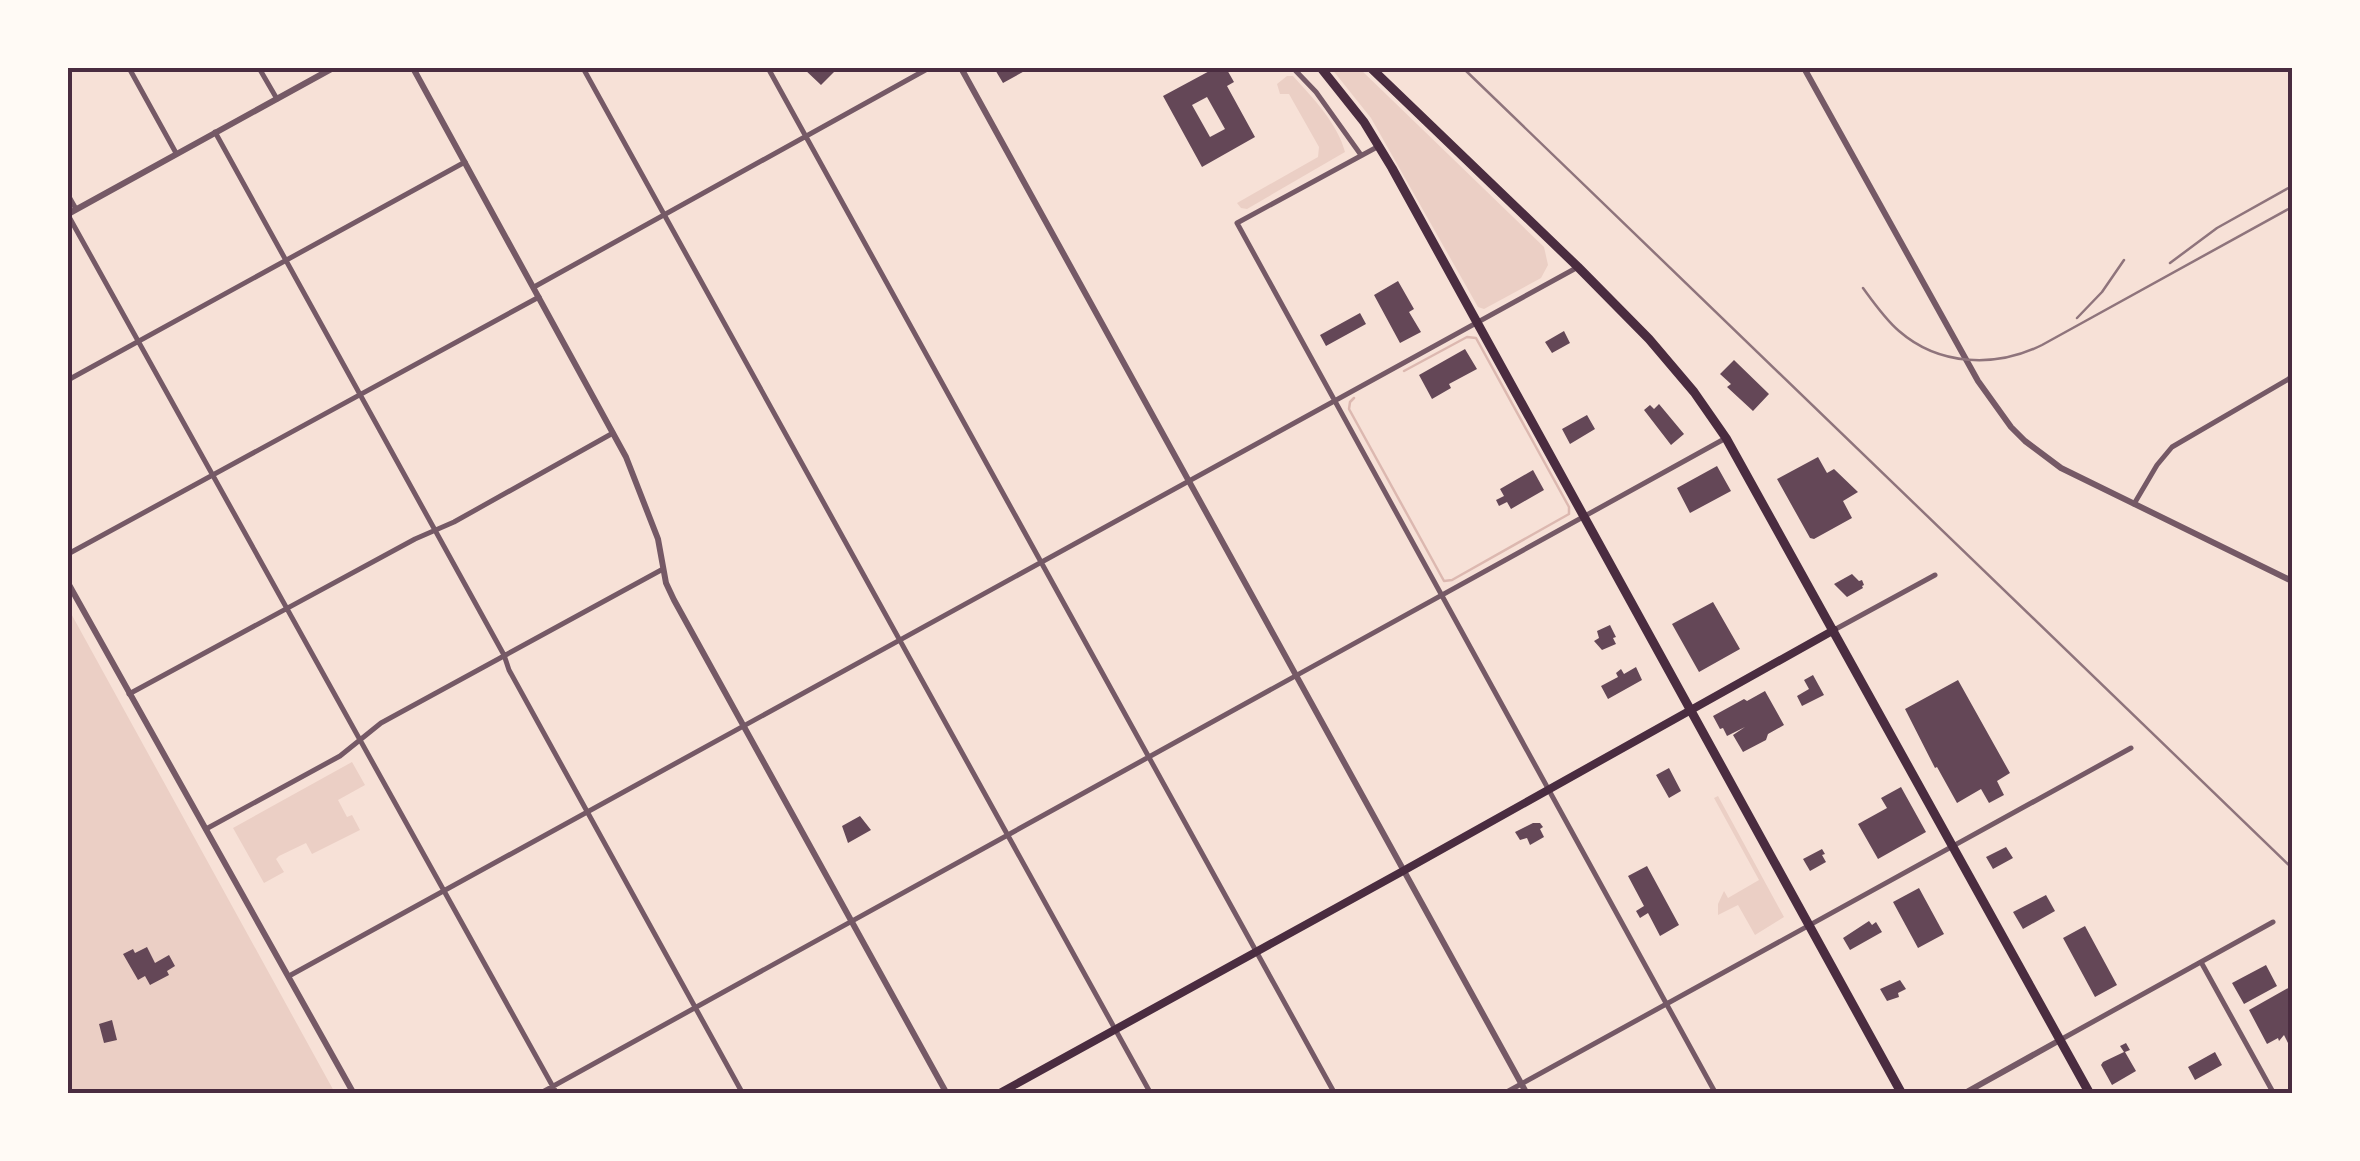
<svg xmlns="http://www.w3.org/2000/svg" width="2360" height="1161" font-family="Poppins,sans-serif">
	<style>
		.green { fill: #ebcfc5 }
		.lines { fill: none; stroke-linecap: round; stroke-linejoin: round }
		.stream { stroke: #dcb8b0; stroke-width: 2.5 }
		.building { fill: #644757; fill-rule: evenodd }
		.minor { stroke: #755966; stroke-width: 5 }
		.tertiary { stroke: #755966; stroke-width: 6 }
		.secondary { stroke: #4a2c40; stroke-width: 8 }
		.primary { stroke: #4a2c40; stroke-width: 9 }
		.rail { stroke: #8f747c; stroke-width: 2.5 }
		.neatline { fill: none; stroke: #4a2c40; stroke-width: 4 }
	</style>
	<rect width="100%" height="100%" fill="#f7e1d7"/>
	<path class="green" d="M1331,68h28l185,179 4,18 -7,13 -57,31 -6,-2 -107,-189z
		M1287,76h6c20,22 45,48 52,76l-98,57 -6,-1 -4,-5 81,-46 1,-10 -30,-53h-9l-3,-10z
		M68,608l267,485h-267z
		M352,762l13,23 -27,15 9,17 5,-2 8,15 -48,24 -6,-11 -27,13 -3,3 8,13 -20,11 -31,-55z
		M1718,796l66,121 -29,18 -17,-30 -20,10v-11l6,-13 4,7 31,-18 -45,-82z"/>
	<g class="lines">
		<path class="stream" d="M1354,398l-4,4 -1,7 95,172 8,-1 117,-66v-7l-93,-169 -9,-1 -63,34"/>
	</g>
	<path class="building" d="M803,68h35l-17,17z
		M994,68h36l-27,15z
		M1215,68h11l8,14 -7,4 28,51 -53,30 -39,-71zM1207,97l18,32 -15,8 -18,-32z
		M1398,281l16,28 -5,3 12,20 -21,11 -26,-48z
		M1360,313l6,11 -40,22 -6,-11z
		M1564,331l6,12 -18,10 -7,-11z
		M1465,349l12,20 -28,15 2,4 -19,11 -13,-24z
		M1734,360l35,34 -16,17 -26,-24 4,-3 -11,-10z
		M1659,404l25,30 -13,11 -27,-35 6,-5 4,4z
		M1587,415l8,14 -25,15 -8,-15z
		M1818,457l9,16 7,-4 24,23 -15,9 9,17 -38,21 -4,-1 -33,-59z
		M1717,466l14,25 -41,22 -13,-25z
		M1533,470l11,20 -33,19 -4,-7 -8,4 -3,-6 8,-4 -4,-7z
		M1852,574l7,7 3,-1 2,5 -2,1 1,2 -16,9 -13,-13z
		M1713,602l27,47 -41,23 -27,-48z
		M1610,625l6,12 -3,1 3,6 -14,6 -8,-9 5,-3 -2,-7z
		M1636,667l6,13 -34,19 -7,-13 17,-9 -2,-4 5,-4 3,5z
		M1813,675l11,20 -22,11 -5,-10 12,-7 -5,-9z
		M1958,680l52,93 -13,8 7,14 -15,8 -8,-14 -24,14 -20,-36 -2,1 -30,-59z
		M1765,691l19,34 -16,9 -2,6 -23,12 -10,-17 12,-8 -18,9 -4,-8 -3,1 -7,-13 31,-17 3,2z
		M1669,768l12,23 -12,7 -13,-23z
		M1901,787l25,45 -48,27 -20,-35 29,-16 -6,-10z
		M860,816l11,14 -23,13 -6,-17z
		M1533,823h7l3,4 -3,2 4,8 -14,8 -3,-7 -7,2 -5,-8z
		M2006,847l7,11 -20,11 -7,-12z
		M1822,849l3,5 -3,1 4,7 -16,9 -7,-12z
		M1647,866l32,59 -19,11 -12,-23 -8,5 -4,-7 8,-5 -16,-30z
		M1919,888l25,46 -26,14 -25,-46z
		M2046,895l9,16 -32,18 -10,-17z
		M1869,921l3,4 4,-3 6,10 -32,18 -7,-12z
		M2085,926l32,59 -22,12 -32,-59z
		M147,947l8,16 14,-8 6,11 -8,5 2,4 -19,10 -5,-9 -7,4 -15,-26 10,-5 2,4z
		M2266,965l11,21 -33,18 -12,-21z
		M1900,980l6,9 -8,4 1,4 -12,4 -7,-12z
		M2290,987l2,5v52l-3,1 -5,-10 -5,6 -1,-3 -11,6 -18,-34z
		M112,1020l5,20 -13,3 -5,-19z
		M2126,1043l4,7 -5,2 11,19 -24,14 -11,-20 2,-3 21,-10 -4,-6z
		M2215,1052l7,13 -27,15 -7,-13z"/>
	<g class="lines">
		<path class="minor" d="M129,68l47,85
			M259,68l18,31
			M583,68l568,1026
			M768,68l567,1026
			M1293,68l23,24 45,63
			M215,132l289,523 5,15 234,424
			M1379,146l-142,77 479,871
			M68,195l8,14
			M68,215l489,879
			M534,287l395,-219
			M68,380l397,-218
			M2134,504l23,-39 15,-18 120,-70
			M68,554l471,-257
			M1834,630l101,-55
			M129,694l286,-155 39,-17 159,-89
			M206,829l134,-73 41,-33 282,-154
			M2201,962l73,132
			M289,976l1289,-709
			M2060,1040l213,-118
			M539,1094l1187,-656
			M1503,1094l628,-346"/>
		<path class="tertiary" d="M413,68l213,389 32,82 8,44 8,17 273,494
			M961,68l566,1026
			M1804,68l174,313 33,46 14,14 36,27 231,113
			M68,214l265,-146
			M68,583l286,511
			M1963,1094l97,-54"/>
		<path class="secondary" d="M998,1094l405,-223 431,-241"/>
		<path class="primary" d="M1321,68l43,54 28,46 510,926
			M1371,68l207,199 71,72 45,53 32,46 364,656"/>
		<path class="rail" d="M1463,68l829,800
			M2170,263l47,-35 75,-42
			M1863,288c11,15 22,31 36,43 40,35 97,37 143,14l250,-138
			M2077,318l25,-26 22,-32"/>
	</g>
	<rect width="2360" height="1161" fill="none" stroke="#fffaf5" stroke-width="140"/>
	<rect x="70" y="70" width="2220" height="1021" class="neatline"/>
</svg>
